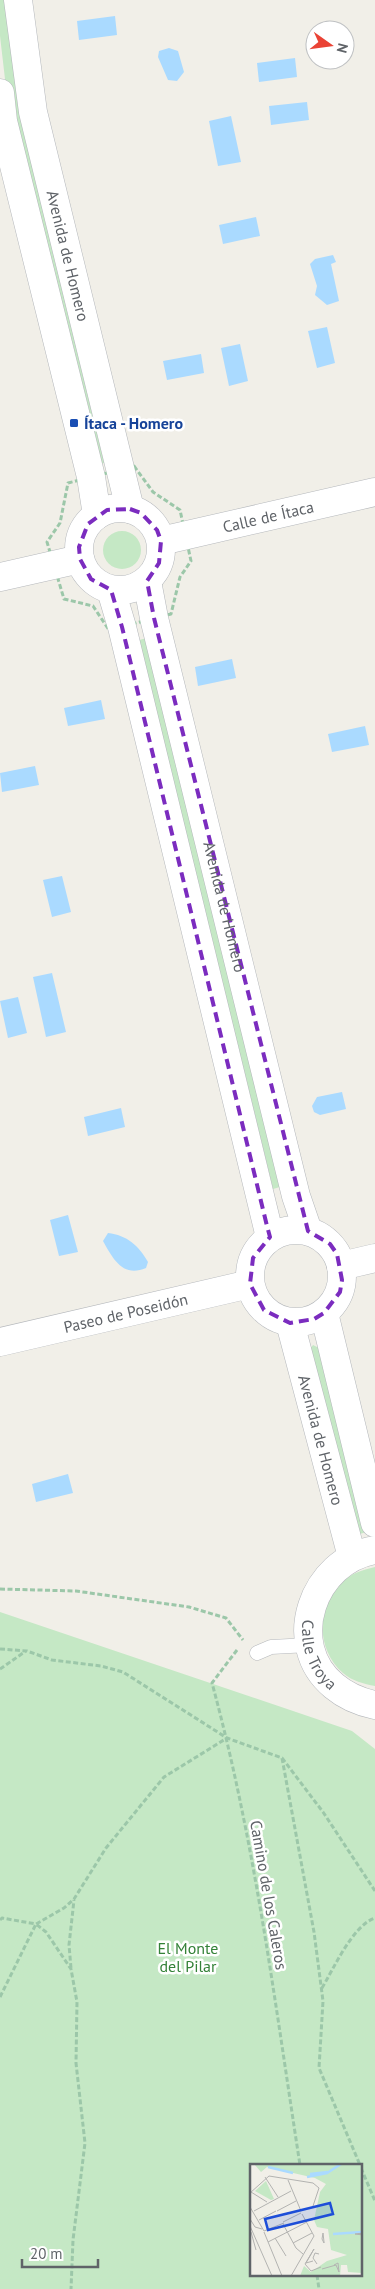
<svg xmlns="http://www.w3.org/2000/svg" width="375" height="2289" font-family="'PT Sans',sans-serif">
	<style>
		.green { fill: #c5e8c5; fill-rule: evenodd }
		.water { fill: #aadaff }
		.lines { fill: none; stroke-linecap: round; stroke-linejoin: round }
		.lane-casing { stroke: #b5b8bc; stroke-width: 15 }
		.street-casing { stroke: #b5b8bc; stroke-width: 29 }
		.path { stroke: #9cc7a9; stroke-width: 3; stroke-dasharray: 5 2.5; stroke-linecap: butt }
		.lane { stroke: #fff; stroke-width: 14 }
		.street { stroke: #fff; stroke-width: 28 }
		.marked { fill: none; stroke: #7b2cbf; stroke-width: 4; stroke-dasharray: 10 6; stroke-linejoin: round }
		.transit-dot { fill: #1a4fb4; stroke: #fff; stroke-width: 2 }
		.labels { text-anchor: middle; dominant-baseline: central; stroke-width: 5; stroke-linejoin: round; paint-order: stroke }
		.street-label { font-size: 16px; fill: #5f6368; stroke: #fff }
		.transit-label { font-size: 16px; font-weight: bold; fill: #164399; stroke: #fff; text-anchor: start }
		.park-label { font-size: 16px; fill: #348238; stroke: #fff }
		.inset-river { fill: none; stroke: #aadaff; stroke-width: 2.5 }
		.inset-road { fill: none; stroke: #b3b3b1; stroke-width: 1 }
		.view { fill: #1d4ed8; fill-opacity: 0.15; stroke: #1d4ed8; stroke-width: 2.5 }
		.inset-edge { fill: none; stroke: #5f6368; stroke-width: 2.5 }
	</style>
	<rect width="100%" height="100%" fill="#f1efe8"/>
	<path class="green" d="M0,0h8l103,461 -14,4 -87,-343 -10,-86z
		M103 550a19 19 0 1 1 38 0a19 19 0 1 1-38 0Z
		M147,638l133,549 -7,2 -134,-549z
		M313,1345l6,3 47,184 -6,2 -50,-185z
		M375,1567v119c-11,-2 -23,-5 -32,-13 -26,-22 -28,-67 -3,-90 10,-9 22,-13 35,-16z
		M0,1612l352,119 23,18v540h-375zM251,2165h110v110h-110z"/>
	<path class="water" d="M115,16l2,19 -38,5 -2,-19z
		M169,48l9,3 6,21 -7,9 -9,-1 -10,-23 1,-6z
		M295,58l2,19 -38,5 -2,-19z
		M307,102l2,18 -38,5 -2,-19z
		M231,116l10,46 -23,4 -9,-45z
		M256,217l4,19 -37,8 -4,-19z
		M333,255l3,7 -5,2 8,37 -12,4 -12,-10 2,-9 -7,-22 5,-5z
		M327,327l8,36 -18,5 -9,-37z
		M240,344l8,37 -19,5 -8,-38z
		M201,354l3,19 -37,7 -4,-19z
		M232,659l4,19 -38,8 -3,-19z
		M101,700l4,19 -37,7 -4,-18z
		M365,726l4,19 -37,7 -4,-18z
		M35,766l4,19 -37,7 -2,-19z
		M62,876l9,36 -19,5 -9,-37z
		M52,973l14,59 -20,5 -13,-60z
		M18,997l9,36 -19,5 -8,-37z
		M342,1092l4,17 -26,6 -6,-3 -2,-6 5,-9z
		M121,1108l4,19 -37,9 -4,-19z
		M68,1215l10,37 -19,4 -9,-36z
		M108,1233c19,2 31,13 40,29l-2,6c-23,10 -33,-9 -43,-27z
		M68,1474l5,19 -37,9 -4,-18z"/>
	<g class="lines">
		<g class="lane-casing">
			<path id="lane" d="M257,1653l14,-6 38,-2"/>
		</g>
		<g class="street-casing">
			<g id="street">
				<path id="s1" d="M18,0l15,112 97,397"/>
				<path d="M0,93l3,28 88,356 6,38"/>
				<circle cx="120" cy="549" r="41"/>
				<path id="s2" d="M161,541l214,-49"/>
				<path d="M0,577l80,-18"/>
				<path id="s3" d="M147,581l7,37 142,578 12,35"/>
				<path d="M111,590l11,37 148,610"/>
				<circle cx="296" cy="1276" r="46"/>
				<path d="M341,1266l34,-8"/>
				<path d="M324,1313l51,210"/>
				<path id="s4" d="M290,1323l62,234"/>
				<path id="s5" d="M0,1342l250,-58"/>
				<path id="s6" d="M375,1550c-62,10 -92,94 -41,136 12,10 26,16 41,19"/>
			</g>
		</g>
		<path class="path" d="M134,466l19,26 27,18 11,51 -11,16 -9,37 -62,16 -16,-24 -29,-7 -17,-57 13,-19 8,-40z
			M0,1589l76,2 113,16 37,11 17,22
			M0,1649l27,2 25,9 49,6 22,6 104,66 55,20 41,54 52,79
			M237,1650l-25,33c43,158 63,321 88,482
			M0,1669l26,-18
			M282,1758l32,174 9,69 -4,67 41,97
			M0,1920l2,-2 34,6 28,-16 10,-9 32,-51 58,-71 63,-39
			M71,1968l-2,-23 5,-45
			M322,1988c12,-20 31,-63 53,-70
			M0,1997l36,-73 10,8 25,37 6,33 -1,61 9,80 -12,97 -2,49
			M361,2168l14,33
			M317,2275l2,14"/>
		<use href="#lane" class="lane"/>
		<use href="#street" class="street"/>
	</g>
	<path class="marked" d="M130,509l11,4 16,17 4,11 -2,22 -12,18 7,37 154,613 22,13 7,10 5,26 -2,12 -16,21 -10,6 -24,4 -26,-13 -14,-26 3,-26 17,-21 -3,-11 -145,-599 -11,-37 -20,-11 -11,-20 -1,-12 9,-23 19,-14z"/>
	<rect class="transit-dot" x="69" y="418" width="10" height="10" rx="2.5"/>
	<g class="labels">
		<g class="street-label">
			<text stroke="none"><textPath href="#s1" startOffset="261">Avenida de Homero</textPath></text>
			<text stroke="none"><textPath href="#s2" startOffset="110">Calle de Ítaca</textPath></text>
			<text stroke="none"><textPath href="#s3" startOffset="335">Avenida de Homero</textPath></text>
			<text stroke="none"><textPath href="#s5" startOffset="129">Paseo de Poseidón</textPath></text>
			<text stroke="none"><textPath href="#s4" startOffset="121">Avenida de Homero</textPath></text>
			<text stroke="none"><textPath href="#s6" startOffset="140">Calle Troya</textPath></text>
			<text transform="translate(269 1895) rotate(80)">Camino de los Caleros</text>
		</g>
		<g class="transit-label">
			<text x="84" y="423">Ítaca - Homero</text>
		</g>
		<g class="park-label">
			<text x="188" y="1948">El Monte<tspan x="188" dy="18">del Pilar</tspan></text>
		</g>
	</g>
	<g transform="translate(250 2164)">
		<rect width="112" height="112" fill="#f1efe8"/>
		<path d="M4,0h108v109l-14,-1 -1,-7h-6l-1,11h-40l4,-10 7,6 16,-11 20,-6 -16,-5 -3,-21 -11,-2 -3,-7 6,-28 6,-8 -11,-6 -48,-11 -6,5zM16,17l8,18 -3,1 -16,-9z" fill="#c5e8c5"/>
		<path class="inset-river" d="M18,3l25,6M60,10l18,-2M57,13l20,-4 14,-9M83,70l29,-2"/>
		<path class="inset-road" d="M15,13l13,20M38,16l13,31M1,28l16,10M0,29l19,-17 44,7 6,5 -6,18M0,43l14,24M4,47l37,-20M27,47l19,-10M0,55l5,8 7,2M9,56l17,-9M33,58l18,-9M33,60l13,24 7,6M0,62l22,50M14,67l20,-8M1,68l5,18M14,68l18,44M73,69l1,9v1l-2,-4zM113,69l-8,1 8,1M25,74l11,18M18,78l39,-20M43,79l19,-10M63,97l-7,2 8,-14 -9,15 6,7 10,-4M67,100l-4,-6 2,-5 4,1M72,105l14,-4 3,7 -1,-9 -4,2M41,112l23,-40 -12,-22"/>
		<path class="view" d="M80,39l3,11 -65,16 -3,-11z"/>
		<rect width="112" height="112" class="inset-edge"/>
	</g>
	<g transform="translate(330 45) rotate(104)"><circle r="24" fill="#ffffff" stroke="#bfc1c3"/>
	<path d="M0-4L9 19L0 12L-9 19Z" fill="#ea4335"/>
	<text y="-8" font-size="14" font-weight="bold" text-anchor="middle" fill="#5f6368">N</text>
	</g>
	<path d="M22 2259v8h76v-8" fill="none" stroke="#5f6368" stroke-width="2.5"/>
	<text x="30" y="2259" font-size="15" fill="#5f6368" stroke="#ffffff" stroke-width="4" paint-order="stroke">20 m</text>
</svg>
